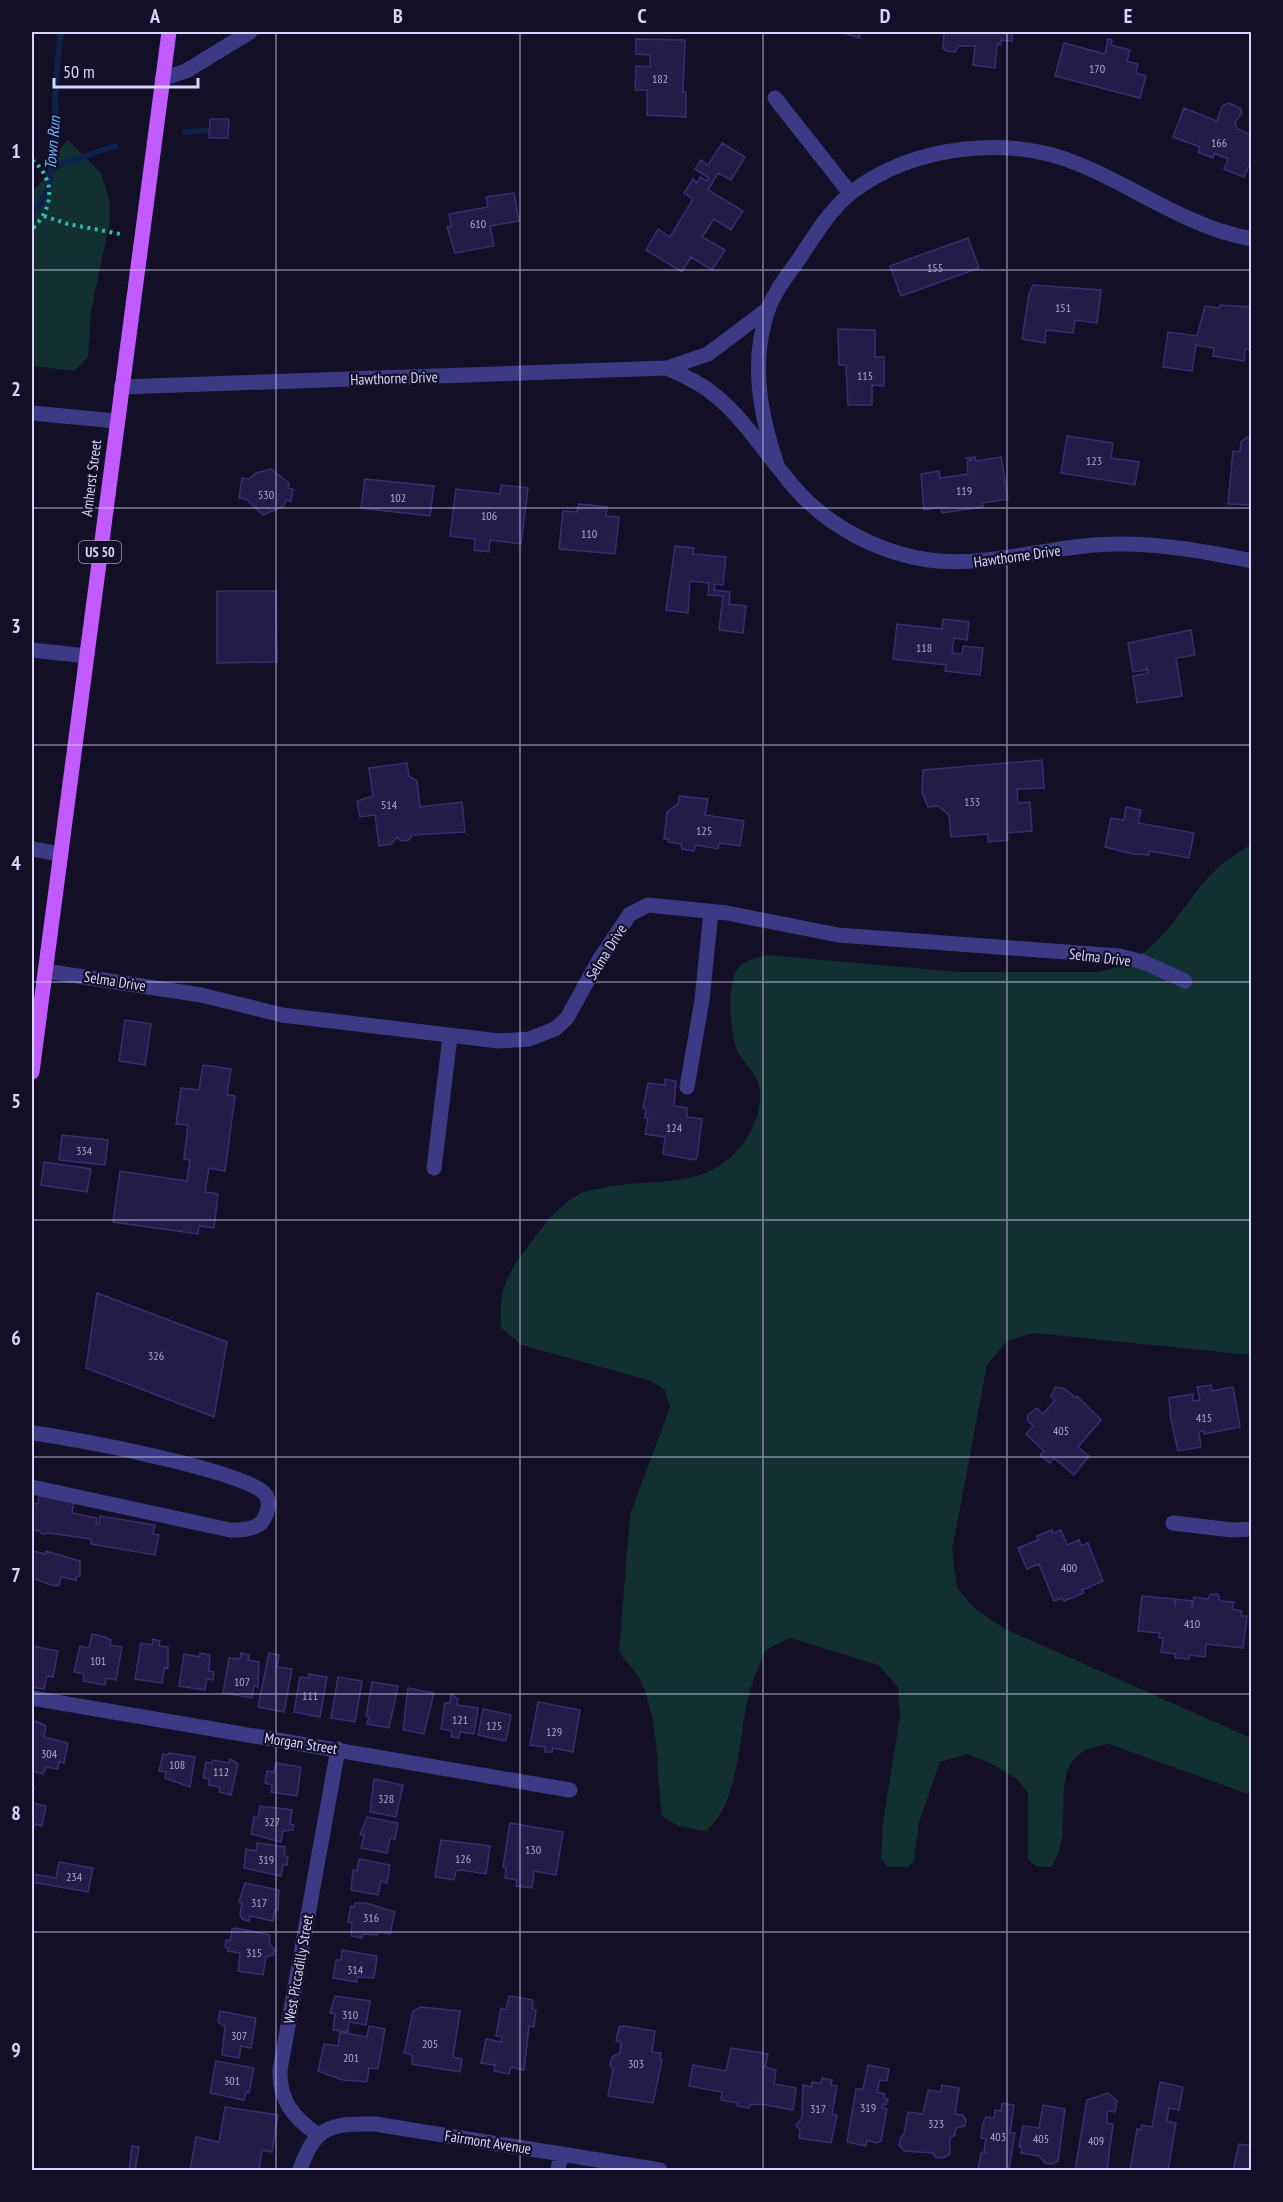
<svg xmlns="http://www.w3.org/2000/svg" width="1283" height="2202" font-family="'PT Sans Narrow',sans-serif">
	<style>
		.green { fill: #12302f }
		.lines { fill: none; stroke-linecap: round; stroke-linejoin: round }
		.stream { stroke: #0c2248; stroke-width: 6 }
		.building { fill: #241b47; stroke: #3b2d73; stroke-width: 1.5 }
		.path { stroke: #2fb8b0; stroke-width: 4; stroke-dasharray: 3 4.5; stroke-linecap: butt }
		.minor { stroke: #3d3a85; stroke-width: 15 }
		.major { stroke: #c25bff; stroke-width: 15 }
		.grid { fill: none; stroke: #d9d4ff; stroke-width: 1.5; stroke-opacity: 0.55 }
		.labels { text-anchor: middle; dominant-baseline: central; stroke-width: 4.5; stroke-linejoin: round; paint-order: stroke }
		.number-label { font-size: 12px; fill: #aca6d1 }
		.shield { fill: #130f26; stroke: #9e99be; stroke-width: 1.5 }
		.shield-label { font-size: 14px; font-weight: bold; fill: #d9d4ff }
		.street-label { font-size: 15px; fill: #d9d4ff; stroke: #130f26 }
		.water-label { font-size: 16px; font-style: italic; fill: #62b6ff; stroke: #130f26 }
		.neatline { fill: none; stroke: #d9d4ff; stroke-width: 2 }
		.grid-label { font-size: 20px; text-anchor: middle; font-weight: bold; fill: #d9d4ff }
	</style>
	<rect width="100%" height="100%" fill="#130f26"/>
	<path class="green" d="M68,140l33,33 8,26 1,22 -19,90 -3,46 -14,14 -42,-5v-176c20,-12 19,-35 36,-50z
		M1251,844v511l-217,-22 -27,8 -20,24 -35,185 5,38 18,21 30,20 246,109v57l-142,-51c-74,8 -27,81 -58,123 -10,0 -16,1 -23,-8v-66l-11,-14 -25,-15 -25,-10 -27,8 -21,60 -5,39 -6,6h-20l-7,-8 2,-37 17,-105 -2,-30 -20,-22 -88,-27 -25,12c-5,14 -12,29 -16,44 -10,39 -10,111 -43,137l-28,-5 -16,-10c-6,-44 -2,-98 -23,-138 -5,-9 -14,-17 -20,-26l11,-137 40,-108 -5,-17 -14,-9 -129,-36 -21,-17c-2,-40 4,-51 28,-83 15,-20 28,-39 51,-51 6,-4 15,-4 22,-6 44,-10 93,2 130,-32 15,-14 29,-39 28,-61 0,-19 -13,-27 -22,-43 -8,-16 -11,-66 -2,-81 8,-12 19,-13 31,-16l192,17h139c69,-14 78,-67 123,-107 9,-8 21,-14 30,-21z"/>
	<g class="lines">
		<path class="stream" d="M185,132l25,-2
			M51,168l64,-22
			M32,213c30,-22 21,-96 24,-130 1,-17 3,-34 5,-51"/>
	</g>
	<path class="building" d="M841,32h20l-2,6z
		M944,32h69l-1,9 -11,-1 -1,5 -3,-1 -2,24 -22,-3 2,-19h-17l-3,6 -9,-1 -3,-3z
		M636,39l49,1 -2,52h3v25l-39,-2v-25h-12l1,-24 14,1v-12l-14,-1z
		M1108,39l4,1 -1,5 19,5 -3,11 11,3 -2,9 10,3 -6,22 -85,-22 9,-33 41,11z
		M1229,103l11,5 2,5 -7,9 2,7 15,6v22l-8,20 -20,-8 4,-10 -14,-6 -1,5 -15,-6 2,-5 -27,-10 11,-29 33,13 5,-15z
		M210,119h19l-1,19h-19z
		M722,143l23,14 -14,23 -13,-7 -10,17 35,21 -12,19 -17,-11 -12,18 23,13 -13,20 -21,-13 -9,15 -36,-22 12,-21 12,8 23,-38 -9,-6 9,-14 4,4 3,-6 7,4 2,-3 -14,-9 6,-9 7,5z
		M514,193l5,28 -29,5 4,20 -39,7 -8,-26h4l-2,-13 39,-7 -2,-10z
		M968,238l11,30 -78,28 -11,-30z
		M1033,285l68,5 -4,33 -22,-3 -2,13 -27,-3 -1,13 -23,-4 7,-45z
		M1220,305l32,2v43l-7,-1 -1,12 -31,-5 1,-8 -18,-3 -4,26 -29,-4 5,-35 29,4 8,-30 14,2z
		M838,329l37,1v27h9v29l-12,-1v20h-24l-2,-40h-7z
		M1067,436l46,7 -2,15 28,4 -4,23 -74,-12z
		M1247,437h5v68l-24,-1 5,-53 7,1 1,-10z
		M975,457l1,4 25,-4 7,42 -26,4 1,4 -41,6 -1,-6 -17,3 -3,-36 18,-3 1,7 28,-4 -1,-12 5,-2 -7,-2z
		M271,469l18,14 -1,5 5,1 -2,12 -5,-1 -2,6 -21,9 -17,-16 -7,-1 3,-20 7,1 7,-6z
		M365,479l69,7 -4,30 -69,-8z
		M501,485l27,3 -7,56 -31,-4 -1,12 -15,-2 1,-11 -25,-3 6,-47 44,5z
		M579,504l28,3 -1,9 13,1 -4,37 -56,-5 4,-38 14,1z
		M675,546l19,2 -1,6 33,3 -3,28 -8,-1 -1,6 16,2 -1,12 17,2 -3,27 -24,-3 4,-34 -15,-1 1,-12 -19,-2 -2,32 -22,-3z
		M217,591h59l1,71 -60,1z
		M943,619l26,3 -2,18 -13,-2 -2,15 10,1 1,-8 20,2 -3,27 -35,-4 1,-6 -53,-6 4,-35 45,5z
		M1191,630l4,25 -19,3 6,38 -45,7 -4,-27 15,-3 -1,-7 -1,4 -13,2 -5,-29z
		M1042,760l2,28 -27,1 1,14 12,-1 2,29 -25,2 1,7 -20,2v-8l-37,3 -2,-22 -11,-9 -10,1 -6,-15 1,-22z
		M407,763l2,13 8,5 3,26 42,-5 3,30 -53,3 -3,5 -8,1 -4,-4 -6,7 -12,2 -4,-31 -15,2 -3,-16 16,-5 -4,-28z
		M679,796l29,3 -3,16 39,6 -4,25 -21,-3 -1,6 -22,-4 -2,6 -12,-2 -1,-5 -13,-2 1,-3h-5l3,-27 11,-8z
		M1126,807l15,3 -3,13 56,10 -5,25 -39,-7 -1,4 -16,-1 -28,-7 6,-29 13,2z
		M125,1020l26,4 -6,41 -26,-4z
		M203,1065l28,4 -4,26 8,1 -10,75 -16,-3 -4,24 13,2 -4,34 -15,-2 -1,8 -85,-12 7,-51 67,10 3,-21 -6,-1 4,-34 -12,-1 5,-36 18,2z
		M665,1079l11,2 -2,25 13,2v9l15,2 -5,39 -3,2 -31,-6 2,-17 -20,-3 3,-16h-3l1,-9 -3,-1 5,-25 17,2z
		M62,1135l46,5 -3,25 -46,-5z
		M44,1162l47,7 -4,23 -46,-7z
		M97,1293l130,49 -13,75 -128,-49z
		M1211,1385l1,6 21,-4 7,40 -36,7v-3l-5,1 2,15 -23,4 -7,-31 -2,-22 24,-4v7l7,-1 -3,-13z
		M1055,1387l10,2 11,9 1,-2 24,24 -23,27 11,9 -15,19 -20,-17 -4,5 -10,-8 4,-4 -18,-17 7,-8 -6,-6 1,-5 9,-7 6,6 12,-14 -4,-3z
		M39,1496l35,6 -2,11 25,5 -1,6h3l1,-8 55,9 -2,9 6,1 -4,20 -64,-11v-5l-42,-6 -7,1 -2,-3 -8,-1v-27l6,1z
		M1052,1530l1,3 8,-3 6,15 12,-5 2,6 7,-3 15,38 -21,9 2,3 -20,8 -2,-3 -8,3 -15,-37 -12,5 -9,-21 20,-8 -1,-4z
		M32,1551l14,3v-3l34,10v15h-3l-1,4 -15,-3 -2,8 -5,1 -22,-8z
		M1211,1594h7l2,7 14,1 -2,7 10,2 -1,5h6l-4,32 -37,-4 -1,13 -15,-2 -1,4 -14,-1 1,-4 -15,-2 2,-14h-4l1,-5 -22,-2 4,-35 32,3 1,8v-8l17,2v7l2,-11 14,2z
		M92,1634l13,3 6,3 -1,5 12,2 -6,33 -10,-2 -1,7 -22,-4 1,-7 -10,-2 6,-26 9,2z
		M153,1639l7,2 -1,5 9,1v21l-3,-1 -3,16 -27,-4 6,-36 11,2z
		M32,1646l26,5 -5,26 -6,-1 -3,13 -12,-2z
		M200,1653l10,2 -1,16 5,1 -1,8 -6,-1 -2,11 -26,-4 5,-32 16,3z
		M241,1653l8,2 -1,5 11,2 -1,25 -4,-1 -2,12 -29,-5 6,-35 11,1z
		M269,1653l10,2 -2,12 15,2 -8,43 -26,-5z
		M309,1674l18,3 -7,40 -26,-5 6,-35 9,1z
		M338,1677l24,4 -7,41 -24,-4z
		M372,1682l26,4 -9,42 -22,-4 2,-7 -3,-1z
		M408,1688l26,5 -10,41 -21,-4z
		M451,1694l7,5 -1,6 21,3 -4,26 -14,-2 -1,6 -8,-1 1,-6 -11,-2 4,-26h5z
		M538,1702l42,8 -7,42 -20,-4 -1,4h-7v-5l-15,-2z
		M483,1709l28,6 -5,26 -28,-6z
		M36,1721l10,5 -2,11 24,6 -4,20 -5,-1 -1,7 -12,-2 -3,7 -11,-3v-48z
		M169,1753l26,4 -5,30 -25,-9 1,-6 -7,-1 4,-17 5,1z
		M230,1759l8,5 -7,31 -12,-3 1,-5 -11,-2v-6l-6,-1 3,-16 6,1 1,-3 16,3z
		M276,1763l25,4 -4,29 -26,-4 1,-7 -7,-2 2,-12 7,1z
		M374,1779l29,6 -7,32 -26,-5z
		M32,1786l2,1 -2,16 14,3 -4,20 -7,-2 -2,6h-1z
		M260,1806l32,4 -2,14 4,1 -1,5 -10,1 -2,11 -30,-8 3,-17 4,1z
		M367,1817l31,6 -3,16 -5,-1 -3,15 -26,-5 3,-13h-4z
		M510,1823l53,9 -7,43 -22,-4 -2,17 -16,-2 1,-6 -12,-2 1,-11h-3z
		M441,1840l49,6 -4,28 -25,-4 -5,1 -2,9 -19,-3z
		M257,1843l28,4 -1,9 4,1 -1,8h-4l-2,11 -37,-8 2,-19 10,2z
		M359,1859l31,6 -3,18 -6,-2 -3,14 -27,-5 2,-20 4,1z
		M59,1862l34,6 -5,24 -56,-10v-13v5l24,4z
		M245,1883l34,7 -1,20h-3l-2,11 -23,-5 -1,5 -7,-2 -2,-4 2,-12 -3,-1z
		M355,1903h11l29,9 -5,22 -12,-2 -1,3 -14,-1 -1,4 -11,-2 1,-13 -4,-1 3,-16 3,1z
		M236,1928l34,7 -1,9 6,6 -2,5 -7,2 -3,18 -25,-4 2,-18 -12,-2v-3l-3,-1 1,-7 4,1 2,-12z
		M342,1950l35,6 -3,22 -17,-1v5l-24,-4 3,-18h5z
		M335,1996l35,5 -4,24 -17,-3 -1,10 -15,-2 2,-16 -5,-1z
		M509,1996l24,4 -1,9 4,1 -2,17 -5,-1 -5,44 -13,-3 -2,7 -15,-3 1,-6 -14,-2 5,-24 15,3 1,-5 -6,-1 5,-28 5,2z
		M421,2007l39,4 -7,46 9,2 -2,13 -48,-8v-9l-8,-2 9,-42z
		M220,2011l36,7 -5,30 -10,-2 -2,12 -17,-3 3,-28 -7,-5z
		M369,2026l16,3 -7,40 -9,-1 -2,14 -24,-2 -25,-9 6,-27 14,2 2,-14 27,5z
		M624,2026l31,5 -3,21 9,1 -1,7h2l-9,43 -45,-7 5,-27 -3,-4 2,-8 8,-4 1,-11 -5,-1 3,-14z
		M731,2048l37,6 -3,13 11,3 -2,14 22,4 -3,22 -32,-6 -11,1 -1,3 -12,-2 1,-3 -17,-3 1,-8 -33,-6 4,-21 33,6z
		M216,2061l38,7 -5,25 -3,-1 -2,8 -34,-7z
		M868,2065l21,4 -2,12 -7,-1 -3,12 8,2 -1,4 4,1 -2,6 -3,-1 -1,4 5,1 -6,32 -5,2 -9,-3 -1,6 -19,-4 9,-53h7z
		M822,2078l10,2 -1,5 6,1 -5,28 5,1 -6,28 -32,-5 1,-7 -4,-6 6,-7 1,-33 8,2 1,-5 9,1z
		M1160,2082l23,5 -4,23 -10,-2 -2,13 9,2 -8,47h-38l7,-41 4,1 1,-5 10,2z
		M942,2085l17,3 -4,26 8,1 3,5 -1,6 -9,2 -1,7 -5,3v16l-7,4 -8,-1 -2,-4 -29,-2 -5,-6 2,-8 3,-3 4,-22 15,2 5,-24 13,2z
		M1108,2093l9,8 -2,11 -7,-1 -1,6v6l6,1 -6,46h-32l12,-70z
		M1002,2103l12,2 -4,28h5l-6,37h-31l3,-17h5l-2,-2 2,-12 -5,-1 2,-15 3,-6 8,1 1,-8 6,1z
		M1043,2105l22,4 -7,52 -6,3 -7,-1 -6,-7 -18,-3 1,-6h-3l4,-21 16,2z
		M225,2107l53,8 -6,37 -10,-2 -3,20h-69l6,-33 23,5z
		M1239,2144l13,2v24h-19z
		M132,2146l7,1 -4,23h-6z"/>
	<g class="lines">
		<path class="path" d="M32,160c24,19 22,49 0,69
			M44,216l24,8 52,10"/>
		<path class="minor" d="M162,79l24,-8 64,-39
			M775,98l75,95
			M667,368c13,6 27,12 40,21 36,26 58,65 87,98 17,20 41,38 64,50 97,50 160,9 258,7 45,-1 92,8 136,17
			M121,387l546,-19 41,-14 61,-46
			M32,413l84,8
			M777,465c-17,-51 -27,-103 -9,-155 7,-20 22,-38 33,-54 14,-22 31,-48 51,-64 62,-47 158,-58 229,-27 57,24 109,63 171,74
			M32,650l55,6
			M32,849l29,5
			M45,971l156,24 81,20 217,26 30,-2 26,-10 12,-11 32,-58 31,-46 18,-9 79,8 111,22 281,21 24,6 42,19
			M687,1087l15,-87 9,-88
			M434,1168l16,-131
			M32,1433c36,4 215,38 233,61 6,7 3,18 -1,25 -6,11 -23,11 -34,11l-198,-43
			M1173,1523l59,7 20,-1
			M32,1698l538,92
			M318,2135c-24,-17 -39,-34 -38,-65l58,-321
			M300,2170c14,-43 30,-47 75,-46l285,46
			M558,2170l3,-16"/>
		<path class="major" d="M32,1072l137,-1040"/>
	</g>
	<path class="grid" d="M276,32v2138M520,32v2138M763,32v2138M1007,32v2138M32,270h1220M32,508h1220M32,745h1220M32,982h1220M32,1220h1220M32,1457h1220M32,1694h1220M32,1932h1220"/>
	<g class="labels">
		<g class="number-label">
			<text x="1097" y="68">170</text>
			<text x="660" y="78">182</text>
			<text x="1219" y="142">166</text>
			<text x="478" y="223">610</text>
			<text x="935" y="267">155</text>
			<text x="1063" y="307">151</text>
			<text x="865" y="375">115</text>
			<text x="1094" y="460">123</text>
			<text x="964" y="490">119</text>
			<text x="266" y="494">530</text>
			<text x="398" y="497">102</text>
			<text x="489" y="515">106</text>
			<text x="589" y="533">110</text>
			<text x="924" y="647">118</text>
			<text x="972" y="801">133</text>
			<text x="389" y="804">514</text>
			<text x="704" y="830">125</text>
			<text x="674" y="1127">124</text>
			<text x="84" y="1150">334</text>
			<text x="156" y="1355">326</text>
			<text x="1204" y="1417">415</text>
			<text x="1061" y="1430">405</text>
			<text x="1069" y="1567">400</text>
			<text x="1192" y="1623">410</text>
			<text x="98" y="1660">101</text>
			<text x="242" y="1681">107</text>
			<text x="310" y="1695">111</text>
			<text x="460" y="1719">121</text>
			<text x="494" y="1725">125</text>
			<text x="554" y="1731">129</text>
			<text x="49" y="1753">304</text>
			<text x="177" y="1764">108</text>
			<text x="221" y="1771">112</text>
			<text x="386" y="1798">328</text>
			<text x="272" y="1821">327</text>
			<text x="533" y="1849">130</text>
			<text x="463" y="1858">126</text>
			<text x="266" y="1859">319</text>
			<text x="74" y="1876">234</text>
			<text x="259" y="1902">317</text>
			<text x="371" y="1917">316</text>
			<text x="254" y="1952">315</text>
			<text x="355" y="1969">314</text>
			<text x="350" y="2014">310</text>
			<text x="239" y="2035">307</text>
			<text x="430" y="2043">205</text>
			<text x="351" y="2057">201</text>
			<text x="636" y="2063">303</text>
			<text x="232" y="2080">301</text>
			<text x="868" y="2107">319</text>
			<text x="818" y="2108">317</text>
			<text x="936" y="2123">323</text>
			<text x="998" y="2136">403</text>
			<text x="1041" y="2138">405</text>
			<text x="1096" y="2140">409</text>
		</g>
		<rect class="shield" x="79" y="541" width="42" height="22" rx="4.5"/>
		<g class="shield-label">
			<text x="100" y="552">US 50</text>
		</g>
		<g class="street-label">
			<text transform="translate(394 378) rotate(-2)">Hawthorne Drive</text>
			<text transform="translate(91 478) rotate(-83)">Amherst Street</text>
			<text transform="translate(1017 556) rotate(-8)">Hawthorne Drive</text>
			<text transform="translate(606 952) rotate(-58)">Selma Drive</text>
			<text transform="translate(1100 957) rotate(7)">Selma Drive</text>
			<text transform="translate(115 981) rotate(9)">Selma Drive</text>
			<text transform="translate(301 1743) rotate(9)">Morgan Street</text>
			<text transform="translate(298 1969) rotate(-80)">West Piccadilly Street</text>
			<text transform="translate(488 2142) rotate(9)">Fairmont Avenue</text>
		</g>
		<g class="water-label">
			<text transform="translate(52 143) rotate(-85)">Town Run</text>
		</g>
	</g>
	<rect width="1283" height="2202" fill="none" stroke="#130f26" stroke-width="66"/>
	<path d="M54 78v9h144v-9" fill="none" stroke="#d9d4ff" stroke-width="3"/>
	<text x="63" y="78" font-size="18" fill="#d9d4ff" stroke="#130f26" stroke-width="4.5" paint-order="stroke">50 m</text>
	<rect x="33" y="33" width="1217" height="2136" class="neatline"/>
	<g class="grid-label">
		<text x="155" y="23">A</text>
		<text x="398" y="23">B</text>
		<text x="642" y="23">C</text>
		<text x="885" y="23">D</text>
		<text x="1128" y="23">E</text>
		<text x="16" y="158">1</text>
		<text x="16" y="396">2</text>
		<text x="16" y="633">3</text>
		<text x="16" y="870">4</text>
		<text x="16" y="1108">5</text>
		<text x="16" y="1345">6</text>
		<text x="16" y="1582">7</text>
		<text x="16" y="1820">8</text>
		<text x="16" y="2057">9</text>
	</g>
</svg>
